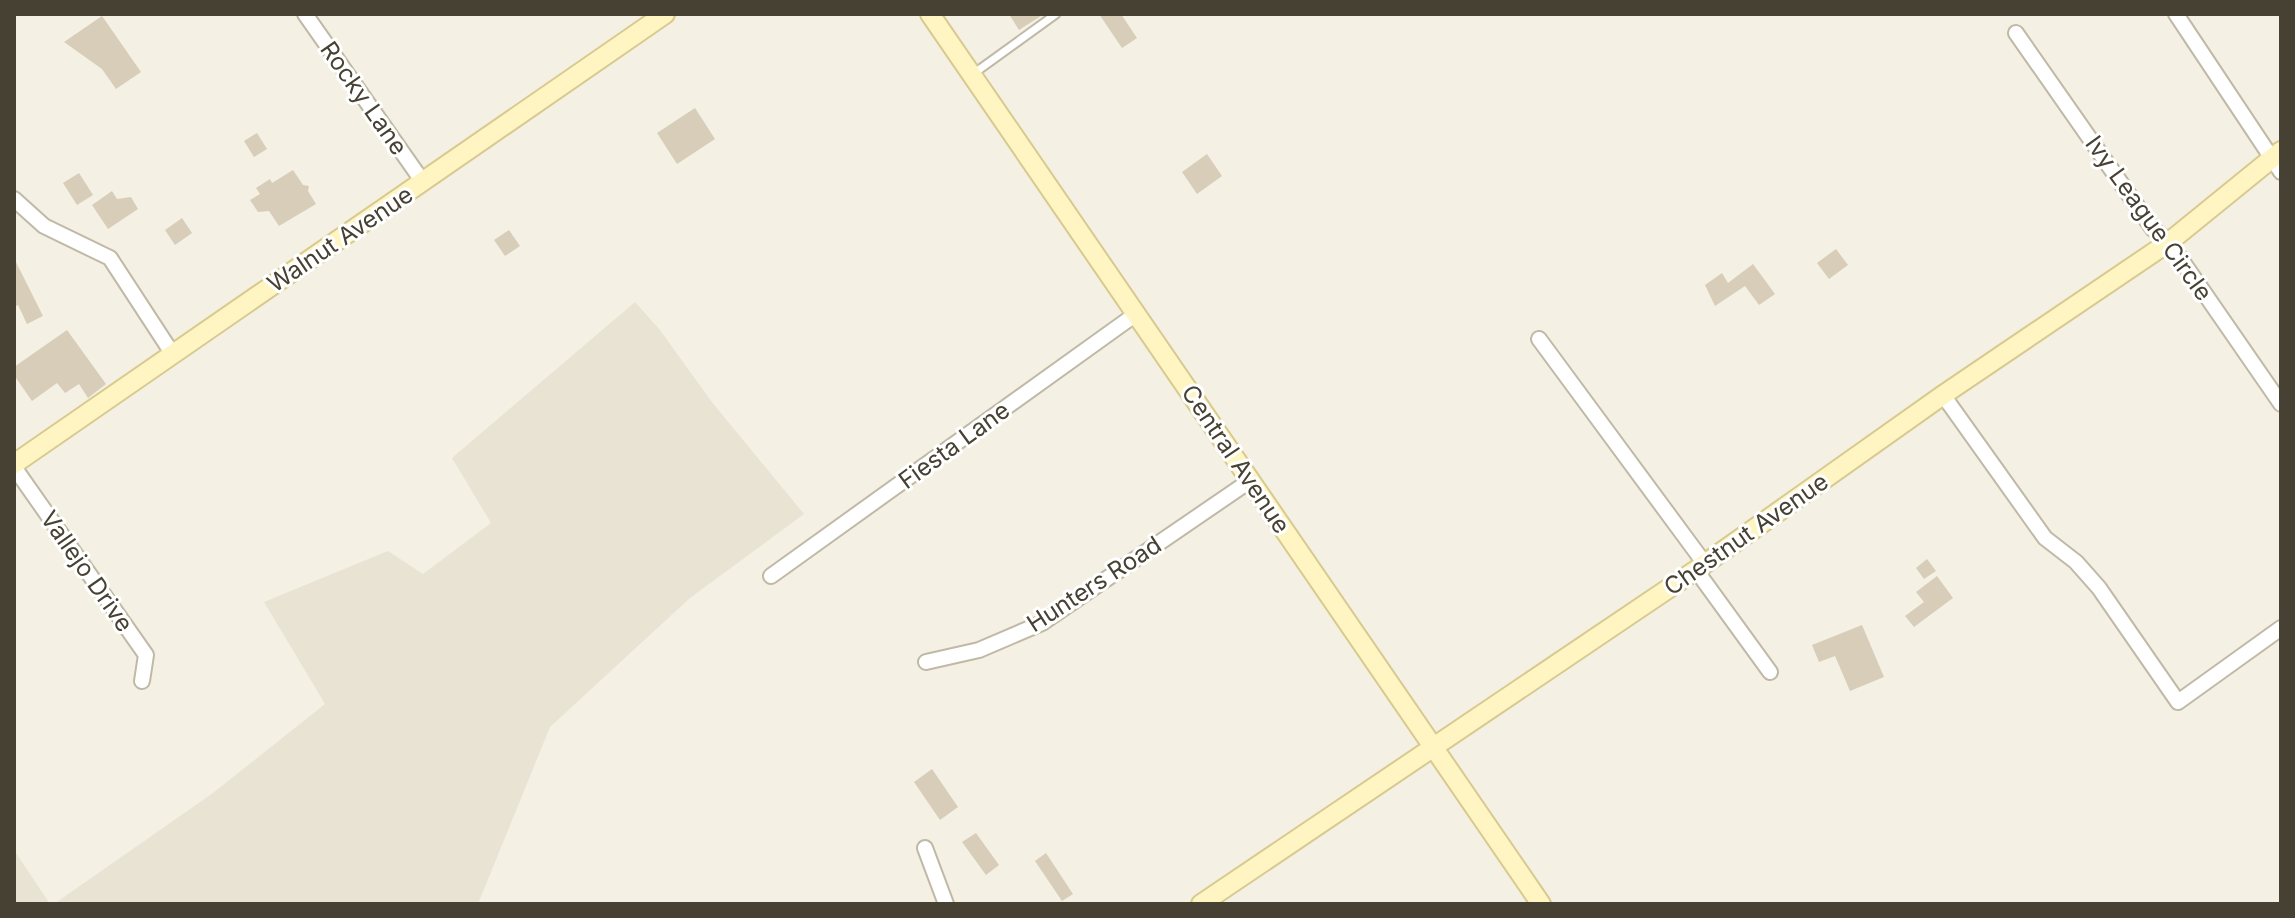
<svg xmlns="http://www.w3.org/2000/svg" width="2295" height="918" font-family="Inter,sans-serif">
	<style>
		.residential { fill: #e8e3d2 }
		.building { fill: #d7cdb9 }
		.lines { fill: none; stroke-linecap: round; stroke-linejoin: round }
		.lane-casing { stroke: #c0b9a6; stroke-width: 11 }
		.street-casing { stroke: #c0b9a6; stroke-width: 18 }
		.secondary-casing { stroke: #d8ca8f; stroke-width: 22 }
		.lane { stroke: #fff; stroke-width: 7 }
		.street { stroke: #fff; stroke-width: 14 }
		.secondary { stroke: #fff5c3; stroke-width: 18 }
		.labels { text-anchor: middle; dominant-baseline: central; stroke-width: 6; stroke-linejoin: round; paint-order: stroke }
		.street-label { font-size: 24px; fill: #474133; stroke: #fff }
	</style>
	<rect width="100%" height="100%" fill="#f4f0e4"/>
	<path class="residential" d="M635,302l25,28 51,71 93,113 -114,84 -140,129 -72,177h-424l159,-111 112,-89 -61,-102 124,-51 35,23 68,-51 -39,-65z
		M14,850l36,54h-36z"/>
	<path class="building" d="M1009,14h35l-25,16z
		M1099,14h22l16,24 -15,10z
		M102,16l39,56 -25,17 -14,-20 -38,-27z
		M695,108l20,31 -38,25 -20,-31z
		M257,133l10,16 -13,8 -10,-16z
		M1207,154l15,22 -25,18 -15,-22z
		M293,170l10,15 6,1 -1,5 8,13 -37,22 -10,-15 -11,1 -8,-12 10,-6 -4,-6 14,-9 2,4z
		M79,173l14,22 -16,10 -14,-22z
		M112,191l5,8 14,-2 7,12 -30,20 -16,-24z
		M182,218l10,15 -17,12 -10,-15z
		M509,230l11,16 -15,10 -11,-16z
		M1836,249l12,16 -19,14 -12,-16z
		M14,258l29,58 -16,8 -9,-19 -4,2z
		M1753,264l22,30 -16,11 -14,-19 -30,20 -10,-21 17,-12 6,10z
		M67,330l39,54 -18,14 -9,-14 -14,9 -8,-10 -25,18 -18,-26v-8z
		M1927,559l9,12 -12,8 -8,-11z
		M1937,576l16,22 -39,29 -9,-11 19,-14 -8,-10z
		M1862,625l22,52 -34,14 -15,-35 -16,6 -7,-17z
		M932,769l26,38 -18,13 -26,-38z
		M976,833l23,32 -13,10 -24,-33z
		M1046,853l27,41 -11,7 -27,-40z"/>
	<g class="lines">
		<g class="lane-casing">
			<path id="lane" d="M973,74l83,-60"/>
		</g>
		<g class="street-casing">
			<path id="street" d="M305,14l118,168
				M2176,14l105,158
				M2016,33l137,196 16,13 112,162
				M14,199l30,27 66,32 62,95
				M1539,339l166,225
				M1943,395l102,143 31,24 23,26 79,114 103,-74
				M14,467l132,188 -4,26
				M1696,570l74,102
				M771,576l365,-262
				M926,662l53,-12 63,-27 209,-143
				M925,848l21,56"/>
		</g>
		<g class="secondary-casing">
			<path id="secondary" d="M930,14l611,890
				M14,464l651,-450
				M1201,904l495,-334 247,-175 226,-153 112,-91"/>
		</g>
		<use href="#lane" class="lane"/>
		<use href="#street" class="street"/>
		<use href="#secondary" class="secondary"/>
	</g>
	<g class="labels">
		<g class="street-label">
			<text transform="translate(364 98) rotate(55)">Rocky Lane</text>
			<text transform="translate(2149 218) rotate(54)">Ivy League Circle</text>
			<text transform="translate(340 239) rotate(-34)">Walnut Avenue</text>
			<text transform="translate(954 445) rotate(-36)">Fiesta Lane</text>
			<text transform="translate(1236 459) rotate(56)">Central Avenue</text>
			<text transform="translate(1746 534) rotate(-35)">Chestnut Avenue</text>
			<text transform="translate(87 571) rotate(55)">Vallejo Drive</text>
			<text transform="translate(1094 584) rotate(-33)">Hunters Road</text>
		</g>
	</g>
	<rect width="2295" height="918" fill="none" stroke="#474133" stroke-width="32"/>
</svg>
